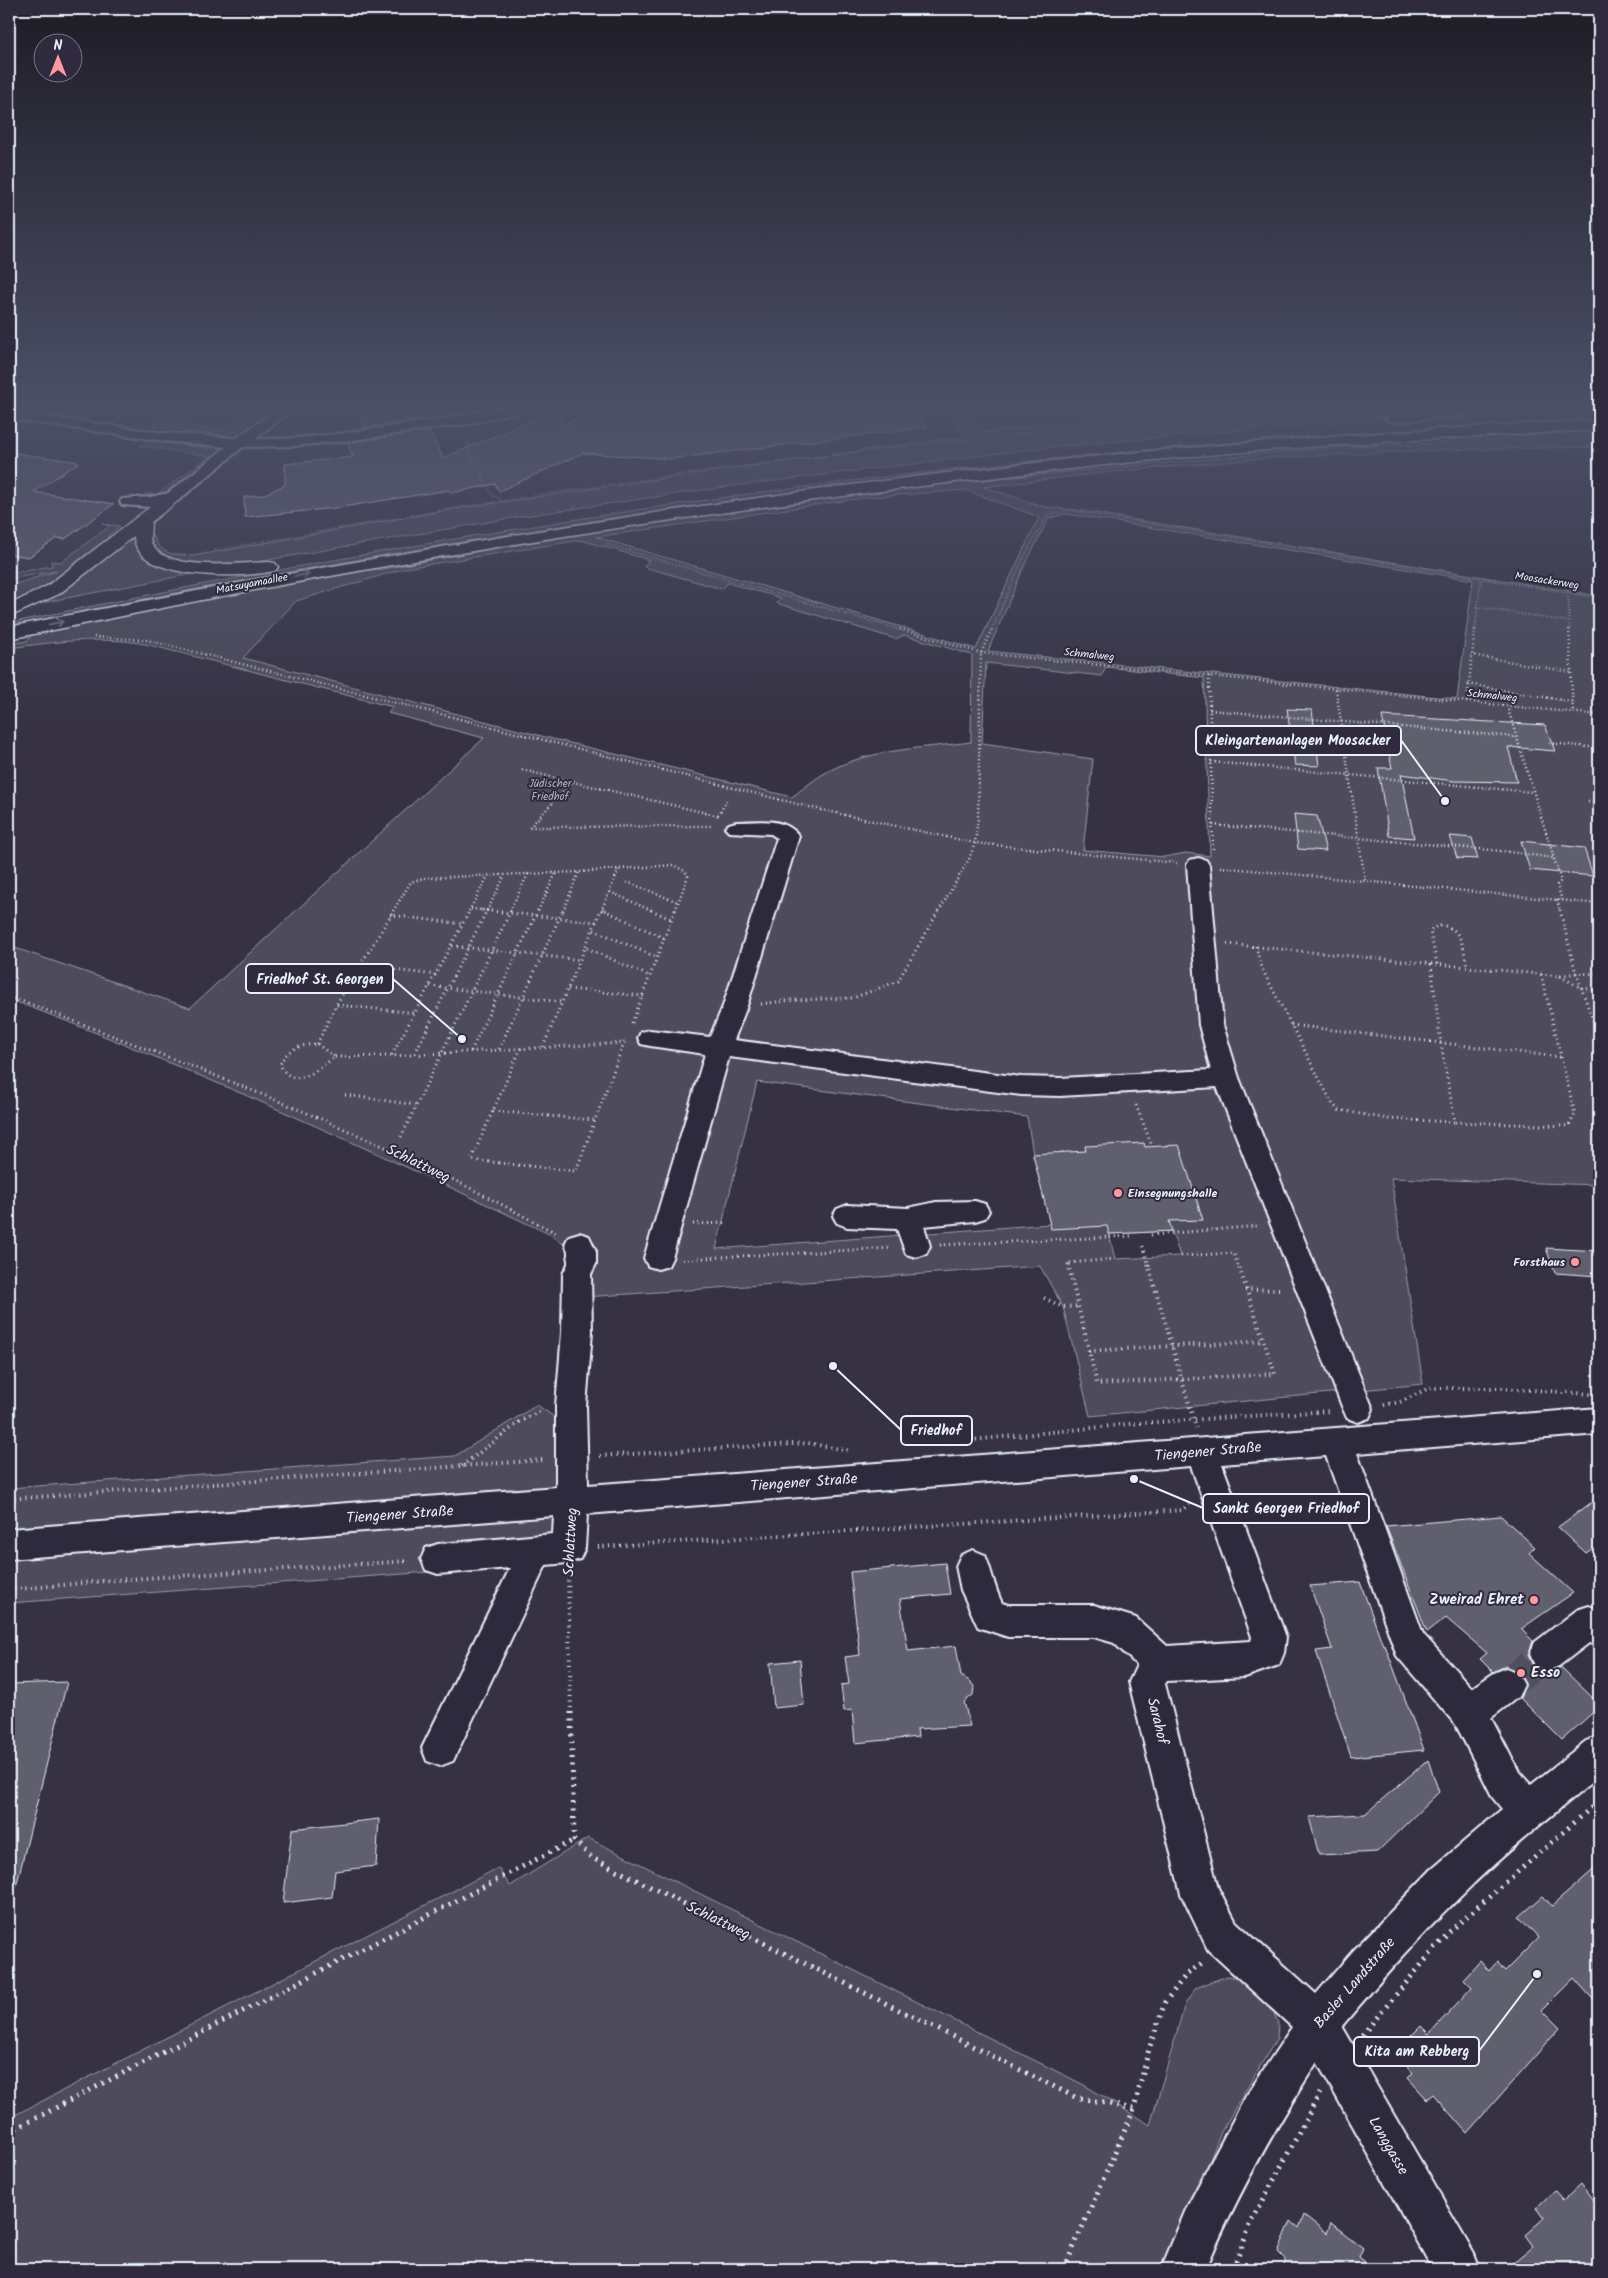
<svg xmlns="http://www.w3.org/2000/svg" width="1608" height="2278" font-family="Kalam,sans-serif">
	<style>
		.green { fill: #4d4b5c; stroke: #9a9eaa; fill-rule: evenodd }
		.building { fill: #605e6e; stroke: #e8f1f8 }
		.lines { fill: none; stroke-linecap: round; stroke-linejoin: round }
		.minor-tunnel { stroke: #514f5f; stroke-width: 32; stroke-dasharray: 32 16; stroke-linecap: butt }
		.minor-casing { stroke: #e8f1f8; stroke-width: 4 }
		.highway-casing { stroke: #e8f1f8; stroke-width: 3 }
		.path-far4 { stroke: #e8f1f8; stroke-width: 2; stroke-dasharray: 0.5 2.5; stroke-linecap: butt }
		.path-far3 { stroke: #e8f1f8; stroke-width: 2.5; stroke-dasharray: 1 3; stroke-linecap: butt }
		.path-far2 { stroke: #e8f1f8; stroke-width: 3; stroke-dasharray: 1 4; stroke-linecap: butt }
		.path-far1 { stroke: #e8f1f8; stroke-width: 4; stroke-dasharray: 1 4.5; stroke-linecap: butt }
		.path { stroke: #e8f1f8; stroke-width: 5; stroke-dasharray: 2 5.5; stroke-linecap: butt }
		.minor { fill: #2f2a3d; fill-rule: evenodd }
		.highway { fill: #2f2a3d; fill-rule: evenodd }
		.oneway { stroke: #70707e }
		.poi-dot { fill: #ff9aa2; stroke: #2f2a3d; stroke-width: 2 }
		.labels { text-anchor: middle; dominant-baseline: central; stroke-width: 4; stroke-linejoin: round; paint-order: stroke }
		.far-street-label { font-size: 11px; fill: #e8f1f8; stroke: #2f2a3d }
		.far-park-label { font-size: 11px; fill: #b2b7c1; stroke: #2f2a3d }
		.poi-label { font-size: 12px; font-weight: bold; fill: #e8f1f8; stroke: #2f2a3d; text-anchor: start }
		.near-street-label { font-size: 15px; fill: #e8f1f8; stroke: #2f2a3d }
		.near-poi-label { font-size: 15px; font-weight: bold; fill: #e8f1f8; stroke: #2f2a3d; text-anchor: end }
		.leader { fill: none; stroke: #e8f1f8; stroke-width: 2 }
		.callout-dot { fill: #e8f1f8; stroke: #2f2a3d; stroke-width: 2 }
		.callout { fill: #2f2a3d; stroke: #e8f1f8; stroke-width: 2 }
		.callout-label { font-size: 14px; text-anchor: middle; font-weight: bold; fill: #e8f1f8 }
	</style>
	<rect width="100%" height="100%" fill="#363244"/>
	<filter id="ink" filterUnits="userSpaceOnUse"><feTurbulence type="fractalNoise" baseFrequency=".02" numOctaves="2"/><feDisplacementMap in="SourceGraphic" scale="10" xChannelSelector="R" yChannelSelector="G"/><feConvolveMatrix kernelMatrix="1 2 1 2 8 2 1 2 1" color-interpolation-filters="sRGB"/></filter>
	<g filter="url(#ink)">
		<path class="green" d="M258,408h13l-35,24 -15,3 -68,-9 7,-5 64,10z
			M941,408h21l24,24 216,-24h397v3l-176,9 -34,-3 -348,31 -323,40 -195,28 -279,48 -235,45v-23l48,-15 -48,8v-9l8,2 35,-6 -1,-5 10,1 49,-36 -8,-2 18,2 -13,11 22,2 23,-3 2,1c7,19 21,17 39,19l248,-45 230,-34 296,-41z
			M1599,419v2c-131,5 -263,14 -394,26 -403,35 -801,98 -1196,179v-3c253,-52 507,-98 763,-132 275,-36 550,-59 827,-72z
			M1599,431v16l-161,3 -169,8 -169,15 -116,14 61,20 31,3 523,86v530h-2l2,6v53l-208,-7 32,206 -333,32 -27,-109 -23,-41 -456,31 6,-58 -3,-6 -18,15 -18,-13c-178,-85 -357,-166 -542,-236v-53l181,62 294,-270 -96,-25 5,-6 -248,-63c-45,-8 -91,-2 -136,4v-4l18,-3 5,-7 313,-63 39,-2 174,-33 351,-49 363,-34 86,-7 85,-3 16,-6zM965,490l74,27 -63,132 -380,-112 274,-40zM1067,514l406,66 -16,119 -469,-48 35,-82 26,-51zM581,540l68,20 -5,7 78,22 6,-6 53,15 -5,5 120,36 8,-4 68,20 -1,87c-50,7 -106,6 -151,34 -9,6 -19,14 -28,21l-243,-59 -306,-80 53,-57 110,-33zM986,663l116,13 4,-9 98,11 6,178 -24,-3 -22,4 -81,-7 10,-91 -111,-16zM757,1082l270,35 6,37 17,70 -334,25zM1172,1231l8,25 -65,3 -6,-25z
			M147,441l65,8 3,1 -5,7 -51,41 -20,1 8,-6 9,2 53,-39 -69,-10z
			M537,1405l20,14 1,29 -6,115 -543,40v-115l446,-32z
			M588,1838l496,247 66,40 35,-121 11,-16 14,-6 18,-6 14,3 31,30 5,15 -1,14 -56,94 -55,137h-1157v-151l489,-250 12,18z"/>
		<path class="building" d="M356,408l35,5 3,-2 12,1 6,-4h5l6,12 -58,8z
			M645,408h265l18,19 -257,32 -88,-6 -84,38 -4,-7 -44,9 -2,-3 -113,18 -91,9 -1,-20 18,-2 23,-10v-21l68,-7 -5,-12 4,-3 77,-11 14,27 112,-47 10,13 25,-11 61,4z
			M9,452l70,10 -45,30 80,12 -49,35 -8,-1 -28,19 -20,-3z
			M1287,709l25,1 7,56 -24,-1z
			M1382,716l163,9 10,26 -47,-4 9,35 -63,-1 -53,-7 13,64 -25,-2 -11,-68h14z
			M1294,814l23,2 9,35 -28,-2z
			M1450,836l22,2 6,21 -21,-1z
			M1521,841l63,7 9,28 -63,-6z
			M1144,1143l1,4 34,-2 24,75 -34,1 3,10 -40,2 -23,1 -2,-8 -56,3 -18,-75 53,-3 -1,-5z
			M1546,1248l53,3v25l-44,-3z
			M1599,1497v47l-13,9 -28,-26z
			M1501,1516l34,31 -6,6 44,40 -52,36 12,12 -5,14 6,13 14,5 13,-6 38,37v3l-37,33 -42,-42 6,-14 -7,-13 -14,-5 -12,6 -13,-13 7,-6 -41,-35 -19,14 -41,-106z
			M945,1563l5,31 -50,5 8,52 48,-5 5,30 7,4 6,6 -1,9 -9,7 6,24 -53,3 1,8 -63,6 -3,-33 -8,1 -3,-26 8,-1 -4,-27 15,-2 -10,-83z
			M1360,1582l23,63h2l39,105 -73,7 -35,-106 16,-2 -22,-63z
			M800,1660l4,45 -30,3 -4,-45z
			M67,1682l-51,205 -7,-1v-202z
			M1428,1760l11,32 -62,60 -58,3 -10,-38 56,-3z
			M379,1819l-3,47 -41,5 -3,26 -49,6 9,-74z
			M1599,1865v141l-25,-28 -32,32 18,18 -93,105 -34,-39 -6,5 -19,-21 5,-5 -10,-12 9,-10 -7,-9 16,-16 8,8 43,-47 -8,-8 16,-18 9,10 8,-9 8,9 33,-33 -19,-21 24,-21 9,10z
			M1580,2185l19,25v59h-94l28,-23 -8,-11 19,-17 -7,-11 18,-17 9,10z
			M1304,2215l23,18 4,-10 32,25 -4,9 15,12h-92l4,-9 -8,-8 13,-31 8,7z"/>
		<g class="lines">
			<path class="minor-tunnel" d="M1506,1685l41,-31"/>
			<g class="minor-casing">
				<path id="minor" d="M279,408h16l-41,31c64,1 129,-12 193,-21 25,-4 50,-12 75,-10l-2,3 -47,12 -127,18 -53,5 -50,1 -64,53 -29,7 -28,-2 -2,-3 2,-3 28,-2 18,-4 58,-46 -62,-6 -155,-22v-8l155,22 72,5z
					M736,822c21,0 49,-6 63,14l-52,170 -13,34 287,37 39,1 151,-8 -12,-45 -12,-160 3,-5 8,-2 8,2 3,5 14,160 16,53 134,331 -4,9 -11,4 -11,-4 -4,-9 -126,-322 -157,9 -39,-1 -292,-38 -57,201 -4,8 -10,3 -10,-3 -4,-8 61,-204 -55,-8 -9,-2 -3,-6 3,-6 9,-2 60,7 13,-31 54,-168 -6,-4 -42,-2 -4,-4 4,-4z
					M975,1201l10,3 4,7 -4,7 -10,3 -51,5 6,20 -4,8 -10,3 -10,-3 -9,-25 -50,-2 -10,-4 -4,-7 4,-7 10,-4 61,3 28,-6z
					M579,1233l10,3 7,15v13l-5,10 1,58 -6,74 2,79 1011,-77v26l-242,19 66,181 49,54 22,-15 12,-5 12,5 6,12 -6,12 -27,21 28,54 12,13 55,-44 13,-5v41c-48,39 -98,78 -141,122 -41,40 -79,83 -116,127l132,227 6,16h-47l-116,-207c-42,66 -81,134 -111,207h-45l26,-62 59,-111 46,-69 -84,-77 -27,-56 -52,-212 8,-17 -23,-22 -20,-6h-86l-30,-10 -17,-37 -5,-24 5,-11 12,-5 12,5c7,16 9,32 17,48l6,2h86l42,13 31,28 84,-5 1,-4 -61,-171 -604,48 -2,34 -5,11 -12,4 -22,2 -93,196 -13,5 -13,-5 -5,-13 88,-180 -72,6 -12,-4 -5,-11 5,-11 12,-4 115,-10 1,-18 -545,43v-30l547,-42v-81l6,-74 1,-58 5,-10v-13l-3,-7 4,-8zM1326,1456l71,200 59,69 37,73 9,11 -71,61 -78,81 -37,43 -80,-72 -18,-34 -53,-204 2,-3 78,-4 34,-12 5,-12 2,-16 -64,-173z
					M1589,1606l10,4v37l-10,-4 -30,23 -12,5 -12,-5 -5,-12 5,-12 42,-32z"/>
			</g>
			<g class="highway-casing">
				<path id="highway" d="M1449,408h42l-7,4 -92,11 -7,-4 7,-4z
					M1599,420v10c-134,7 -269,14 -403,26 -198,19 -395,44 -592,74 -133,20 -265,44 -397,69 -66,13 -132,27 -198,40v-12c327,-65 655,-121 987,-160 200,-23 402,-36 603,-47z
					M173,492l6,2 2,3 -2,3 -28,22c0,7 -2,17 1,23 16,27 90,18 117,17l6,1 3,4 -3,4c-31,7 -140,11 -141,-35l-75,58 -50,23v-12l38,-19 120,-92z"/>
			</g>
			<path class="path-far4" d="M947,408l28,29
				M1166,408l11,9
				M467,437l3,5 -4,4 27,50 9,3
				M606,544l298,87
				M215,550c151,-27 303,-54 455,-74 200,-27 401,-48 602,-68
				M1568,594l2,37
				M1477,607l92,15
				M991,631l31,-70 26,-47 24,-3 527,87
				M1475,631l6,-52"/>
			<path class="path-far3" d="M900,629l81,24 618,62
				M1569,629l4,84
				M94,637l53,3 666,168 162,35 202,20
				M1471,655l100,17
				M1209,676l4,175
				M1468,684l105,18
				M1336,689l29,192
				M1467,702l8,-73
				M1507,706l54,175 -4,4 5,15
				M1210,710l305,27
				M1549,743l50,5
				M1211,762l321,30
				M522,770l197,46
				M574,780l-44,47 183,-1
				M1588,802l11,1
				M718,815l10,-16
				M1213,825l289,26 51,7
				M1220,867l379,37
				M627,882l51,20
				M610,892l43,19
				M1557,900l3,11
				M471,909l22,2
				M602,909l5,2
				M393,911l18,-29 13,-4 155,-6 94,-7 12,6 3,5 -13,35
				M469,911l19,-35
				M487,911l18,-36
				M510,911l18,-37
				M538,911l18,-38
				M563,911l16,-39
				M601,911l18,-42
				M939,911l30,-52 6,-16 3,-24 3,-166 11,-24"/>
			<path class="path-far2" d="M481,910l116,12
				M604,910l60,28
				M651,910l20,9
				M1560,910l16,63 23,64
				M390,915l73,9
				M594,930l62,27
				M1227,944l333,32 16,-3 23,1
				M452,946l129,14
				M1256,946l5,21 72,138 6,5 49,9 67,3
				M587,948l62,28
				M1431,964l10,80 14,78 114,4 6,-12 -34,-140
				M1437,964l-7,-33c4,-4 8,-6 15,-5 18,4 19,26 22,41
				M360,966l76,9
				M1560,976l21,12 18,2
				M430,986l132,16
				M568,989l76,7
				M9,996c135,52 271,102 402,163 49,23 97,49 145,74
				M761,1004l31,-4 61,-2 45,-17 41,-71
				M337,1005l79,8
				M632,1023l43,-113
				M1291,1025l269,32
				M317,1044l19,-39 58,-95
				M317,1044l18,13c-15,10 -40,36 -55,8 6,-17 21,-20 37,-21z
				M543,1047l58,-137
				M521,1048l-50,112 105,11 49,-131
				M499,1049l64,-139
				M471,1051l67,-141
				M415,1053l72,-143
				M392,1055l78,-145
				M335,1057l56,-1 234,-13
				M345,1095l71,10
				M1136,1105l16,41
				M493,1111l101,9
				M401,1137l110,-227
				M693,1224l34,-1
				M1151,1235l107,-9
				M940,1245l193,-9
				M1143,1246l6,20
				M1181,1256l53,-3 4,13
				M683,1259l209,-11
				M1069,1266l-1,-3 47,-4"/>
			<path class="path-far1" d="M1068,1264l29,120 178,-10 -37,-110
				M1148,1264l48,164
				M1245,1290l37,-1
				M1044,1298l19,9 15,-1
				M1089,1351l175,-10
				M1384,1405l16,-3 29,-14h73l89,6
				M943,1443l198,-20 189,-12
				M600,1456l208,-13 42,8
				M462,1466l60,-46 21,-10
				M9,1499l534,-39
				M598,1547l585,-37 7,-7
				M568,1575l3,138
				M9,1590l105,-10 295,-19"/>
			<path class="path" d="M571,1712l3,128 18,18 483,239 59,12
				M1362,2035l87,-103 150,-131
				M9,2132l565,-292
				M1064,2269l70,-160 15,-60 16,-47 20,-26 18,-14
				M1233,2269l18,-46 69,-130"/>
			<use href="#minor" class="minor"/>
			<use href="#highway" class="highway"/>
		</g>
		<defs><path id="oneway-shaft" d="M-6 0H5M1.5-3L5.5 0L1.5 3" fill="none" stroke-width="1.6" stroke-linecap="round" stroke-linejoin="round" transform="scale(1.25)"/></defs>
		<g class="oneway">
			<use href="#oneway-shaft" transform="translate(302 575) rotate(-10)"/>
			<use href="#oneway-shaft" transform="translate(56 623) rotate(-12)"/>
		</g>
	</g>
	<linearGradient id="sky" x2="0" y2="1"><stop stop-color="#1e1c25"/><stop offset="0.56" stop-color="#4c4f67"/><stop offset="1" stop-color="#4c4f67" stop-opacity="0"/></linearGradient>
	<rect width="1608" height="727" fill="url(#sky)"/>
	<g class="poi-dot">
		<circle cx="1118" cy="1193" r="5"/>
		<circle cx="1575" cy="1262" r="5"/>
		<circle cx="1534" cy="1600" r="5"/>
		<circle cx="1521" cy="1673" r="5"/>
	</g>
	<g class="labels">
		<g class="far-street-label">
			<text transform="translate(1547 581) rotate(9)">Moosackerweg</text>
			<text transform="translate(252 584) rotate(-11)">Matsuyamaallee</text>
			<text transform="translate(1089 655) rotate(6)">Schmalweg</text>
			<text transform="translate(1492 696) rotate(6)">Schmalweg</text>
		</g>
		<g class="far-park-label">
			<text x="550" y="784">Jüdischer<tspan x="550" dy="13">Friedhof</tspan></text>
		</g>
		<g class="poi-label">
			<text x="1128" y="1193">Einsegnungshalle</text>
			<text x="1565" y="1262" text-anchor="end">Forsthaus</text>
		</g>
		<g class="near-street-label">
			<text transform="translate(418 1164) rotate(26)">Schlattweg</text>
			<text transform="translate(1208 1452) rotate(-5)">Tiengener Straße</text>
			<text transform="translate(804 1483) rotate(-4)">Tiengener Straße</text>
			<text transform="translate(400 1515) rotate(-4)">Tiengener Straße</text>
			<text transform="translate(571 1542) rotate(-87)">Schlattweg</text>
			<text transform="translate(1157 1721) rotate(76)">Sarahof</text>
			<text transform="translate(718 1921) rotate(26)">Schlattweg</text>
			<text transform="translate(1355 1983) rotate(-49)">Basler Landstraße</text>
			<text transform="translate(1388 2146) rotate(60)">Langgasse</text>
		</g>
		<g class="near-poi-label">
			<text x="1524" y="1600">Zweirad Ehret</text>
			<text x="1531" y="1673" text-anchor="start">Esso</text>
		</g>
	</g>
	<path class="leader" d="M1445 801L1401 740M462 1039L393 979M833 1366L901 1430M1134 1479L1203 1508M1537 1974L1479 2051"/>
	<g class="callout-dot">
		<circle cx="1445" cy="801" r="5"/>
		<circle cx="462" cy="1039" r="5"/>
		<circle cx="833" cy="1366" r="5"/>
		<circle cx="1134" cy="1479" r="5"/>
		<circle cx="1537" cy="1974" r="5"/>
	</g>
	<g class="callout">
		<rect x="1196" y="726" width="205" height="29" rx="5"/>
		<rect x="246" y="964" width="147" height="29" rx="5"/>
		<rect x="901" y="1416" width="71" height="29" rx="5"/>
		<rect x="1203" y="1494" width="166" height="29" rx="5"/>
		<rect x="1354" y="2037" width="125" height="29" rx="5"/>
	</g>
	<g class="callout-label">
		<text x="1298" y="745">Kleingartenanlagen Moosacker</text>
		<text x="320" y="984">Friedhof St. Georgen</text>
		<text x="936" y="1435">Friedhof</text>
		<text x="1286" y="1513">Sankt Georgen Friedhof</text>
		<text x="1417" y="2056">Kita am Rebberg</text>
	</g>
	<rect width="1608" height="2278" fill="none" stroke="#2f2a3d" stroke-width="30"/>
	<rect x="15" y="15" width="1578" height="2248" fill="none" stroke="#e8f1f8" stroke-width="2" filter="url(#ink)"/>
	<g transform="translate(58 58)"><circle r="24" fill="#2f2a3d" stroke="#797a88"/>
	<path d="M0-4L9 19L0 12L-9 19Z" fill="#ff9aa2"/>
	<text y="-8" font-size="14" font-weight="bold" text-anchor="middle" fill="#e8f1f8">N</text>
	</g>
</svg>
